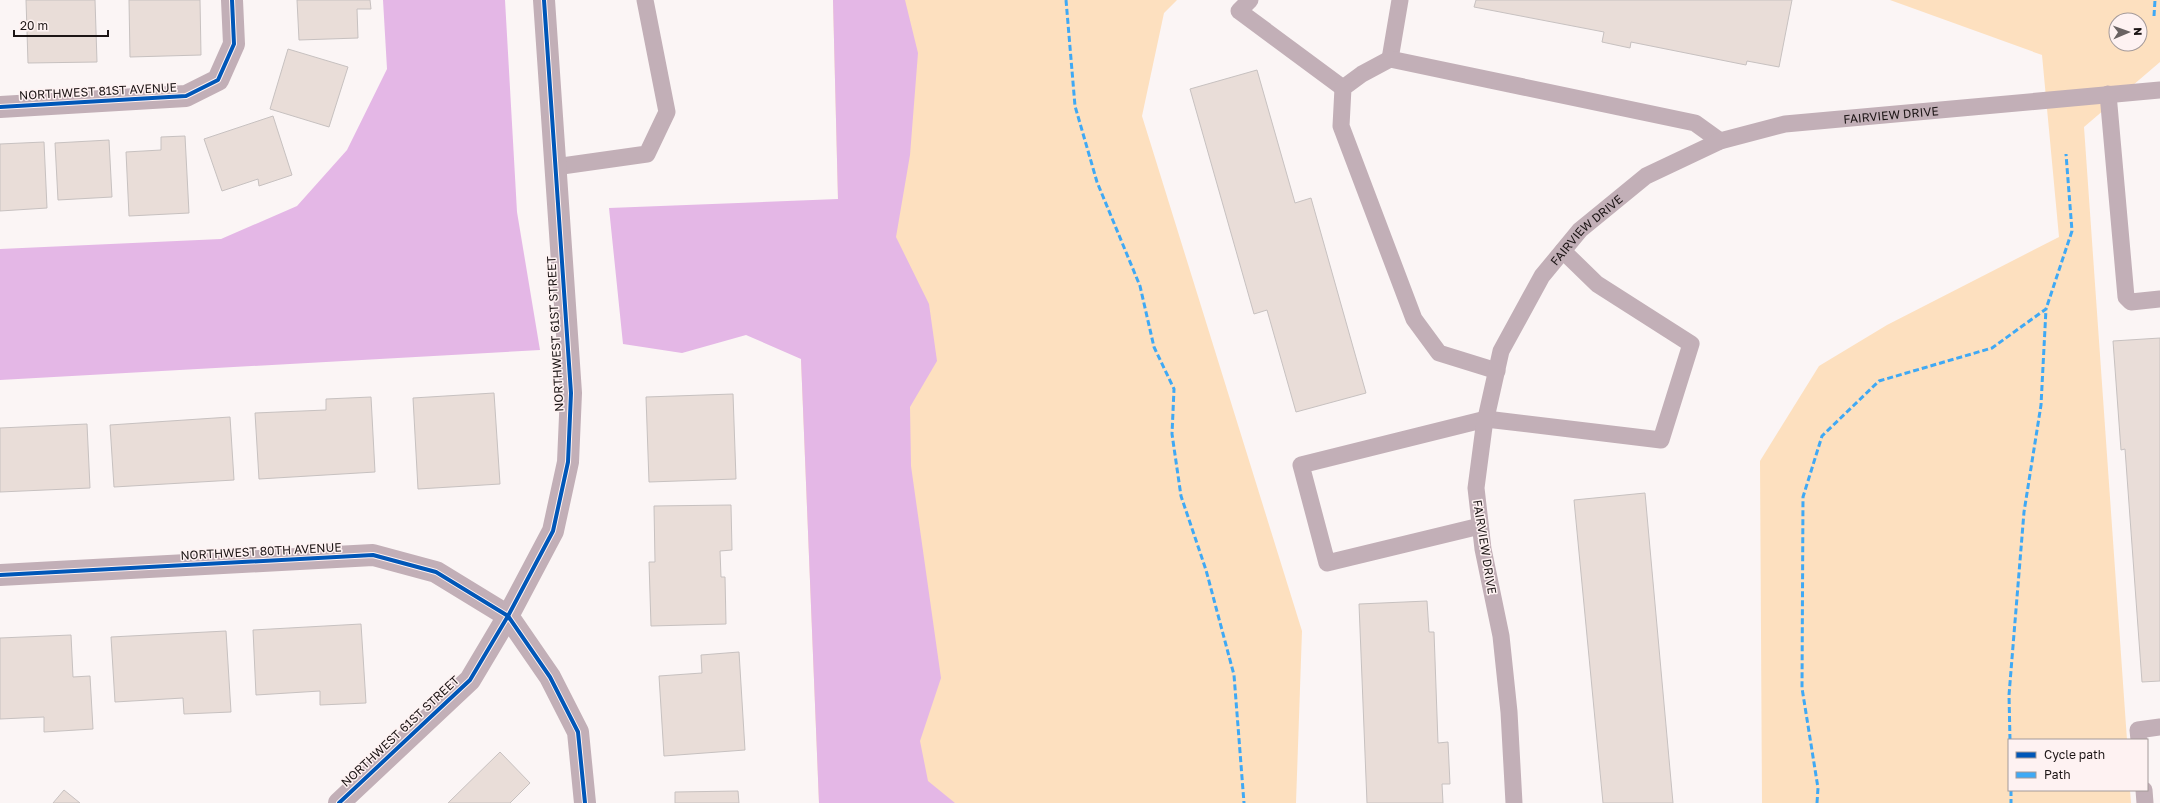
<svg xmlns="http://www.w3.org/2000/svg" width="2160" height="803" font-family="'Golos Text',sans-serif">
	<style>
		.green { fill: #fde0bf; fill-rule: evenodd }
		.water { fill: #e4b7e6 }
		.building { fill: #e9ddd8; stroke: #c7c1c0 }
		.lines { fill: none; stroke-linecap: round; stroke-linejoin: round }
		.service { stroke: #c2afb7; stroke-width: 17 }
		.minor { stroke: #c2afb7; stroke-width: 22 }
		.quiet { stroke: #3fa9f5; stroke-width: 3; stroke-dasharray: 6 3; stroke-linecap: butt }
		.cycleway-casing { stroke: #fef2f2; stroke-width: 6 }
		.cycleway { stroke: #0057b8; stroke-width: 4 }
		.labels { text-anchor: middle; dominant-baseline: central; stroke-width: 3; stroke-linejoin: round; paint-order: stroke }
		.street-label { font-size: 12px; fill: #1c1515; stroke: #fef2f2 }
	</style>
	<rect width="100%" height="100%" fill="#fbf5f5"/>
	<path class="green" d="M833,0h344l-13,13 -22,103 160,515 -6,172h-477l-18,-444 37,-159z
		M1890,0h270v62l-76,65 43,613h-118v50h121l1,13h-369l-2,-342 59,-95 68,-41 172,-88 -17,-182zM2116,20h24v24h-24z"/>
	<path class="water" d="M383,0h122l12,212 23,138 -540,30v-131l221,-10 76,-33 50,-56 40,-81z
		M833,0h72l13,53 -8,102 -14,82 33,67 8,57 -27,46 1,59 30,212 -21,63 8,40 27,22h-136l-18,-444 -55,-24 -64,18 -59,-9 -14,-136 229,-9z"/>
	<path class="building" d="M26,0h69l2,62 -69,1z
		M129,0h71l1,55 -71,2z
		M297,0h73l1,9h-14l1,29 -59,2z
		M1476,0h316l-13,67 -32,-6 -1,4 -115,-23 -1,6 -28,-6 2,-10 -130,-25z
		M288,49l60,18 -19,60 -59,-18z
		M1257,70l38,133 16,-5 55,195 -70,19 -29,-102 -13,4 -64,-225z
		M273,116l19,59 -33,11 -1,-7 -36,12 -18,-52z
		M185,136l4,77 -60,3 -3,-64 35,-2v-13z
		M109,140l3,57 -54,3 -3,-57z
		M44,142l3,66 -47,3v-67z
		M2160,338v343l-18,1 -17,-233 -4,1 -8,-109z
		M494,393l6,91 -82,5 -5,-91z
		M733,394l3,85 -87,3 -3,-85z
		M371,397l4,75 -116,7 -4,-66 71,-3v-11z
		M230,417l4,63 -120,7 -4,-62z
		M87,424l3,64 -90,4v-64z
		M1645,493l28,310h-70l-29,-303z
		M731,505l1,45 -12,1 1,26h4l1,47 -75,2 -2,-64h6l-1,-56z
		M1427,601l2,31h5l4,111 10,-1 2,42h-8l1,19h-76l-8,-199z
		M361,624l5,79 -46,2v-14l-64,4 -3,-65z
		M226,631l5,81 -47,2 -1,-16 -68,4 -4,-65z
		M71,635l2,42 17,-1 3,53 -49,3v-15l-44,2v-81z
		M739,652l6,98 -81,6 -5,-80 43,-3 -1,-18z
		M500,752l30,31 -20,20h-62z
		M64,790l16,13h-27z
		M738,791l1,12h-64v-11z"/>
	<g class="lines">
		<g class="service">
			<path d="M1250,0l-11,11 104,77"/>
			<path d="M1390,59l10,-59"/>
			<path d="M2108,94l18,203 5,5 29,-3"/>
			<path d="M555,167l92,-13 20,-42 -22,-112"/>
			<path d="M1497,371l-58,-18 -25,-34 -73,-193 2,-38 19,-14 28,-15 305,64 25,18"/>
			<path d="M1480,526l-153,37 -26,-98 185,-46 175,21 30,-96 -94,-60 -34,-33"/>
			<path d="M2139,740l-1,-10 22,-3"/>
			<path d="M2144,790l1,13"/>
			<path id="s1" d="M1514,803l-5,-91 -8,-76 -18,-87 -7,-61 8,-61 17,-76 41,-75 38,-46 66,-54 74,-35 65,-17 375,-34"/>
		</g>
		<path class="minor" d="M0,107l186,-11 32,-16 16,-36 -2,-44
			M0,575l373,-20 63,17 72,44 42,61 28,55 7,71
			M339,803l131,-123 38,-64 45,-85 15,-69 3,-69 -27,-393"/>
		<path class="quiet" d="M1066,0l9,106 22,76 43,104 14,61 20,42 -2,45 9,62 25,74 28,105 10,128
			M2154,16l1,-16
			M2010,740l-1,-45 15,-183 17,-107 5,-96
			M2011,790v13
			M1817,803l1,-15 -16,-100 1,-191 19,-61 57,-55 113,-33 54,-39 26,-78 -6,-77"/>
		<g class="cycleway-casing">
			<path id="cycleway" d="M0,107l186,-11 32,-16 16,-36 -2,-44
				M0,575l373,-20 63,17 72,44 42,61 28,55 7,71
				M339,803l131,-123 38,-64 45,-85 15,-69 3,-69 -27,-393"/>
		</g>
		<use href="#cycleway" class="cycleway"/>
	</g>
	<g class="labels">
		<g class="street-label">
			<text transform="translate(98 91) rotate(-3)">NORTHWEST 81ST AVENUE</text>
			<text stroke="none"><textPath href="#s1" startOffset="943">FAIRVIEW DRIVE</textPath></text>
			<text stroke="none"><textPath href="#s1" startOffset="607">FAIRVIEW DRIVE</textPath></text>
			<text transform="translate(555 334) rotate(-93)">NORTHWEST 61ST STREET</text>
			<text transform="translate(1485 547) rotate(81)">FAIRVIEW DRIVE</text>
			<text transform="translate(261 551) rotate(-3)">NORTHWEST 80TH AVENUE</text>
			<text transform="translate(400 731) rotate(-43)">NORTHWEST 61ST STREET</text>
		</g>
	</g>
	<rect x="2008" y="739" width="140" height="52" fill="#fef2f2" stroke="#a49a9a"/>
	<rect x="2016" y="752" width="20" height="6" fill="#0057b8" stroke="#a49a9a"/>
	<text x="2044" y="759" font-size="12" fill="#1c1515">Cycle path</text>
	<rect x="2016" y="772" width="20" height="6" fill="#3fa9f5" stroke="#a49a9a"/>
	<text x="2044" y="779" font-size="12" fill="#1c1515">Path</text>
	<g transform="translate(2128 32) rotate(88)"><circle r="19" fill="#fef2f2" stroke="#a49a9a"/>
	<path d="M0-3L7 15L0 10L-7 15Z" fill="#6a6363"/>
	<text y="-6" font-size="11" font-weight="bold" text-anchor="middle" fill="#1c1515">N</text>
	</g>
	<path d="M14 30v6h94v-6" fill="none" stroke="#1c1515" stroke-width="2"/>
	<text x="20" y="30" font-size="12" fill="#1c1515" stroke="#fef2f2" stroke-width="3" paint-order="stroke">20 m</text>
</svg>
